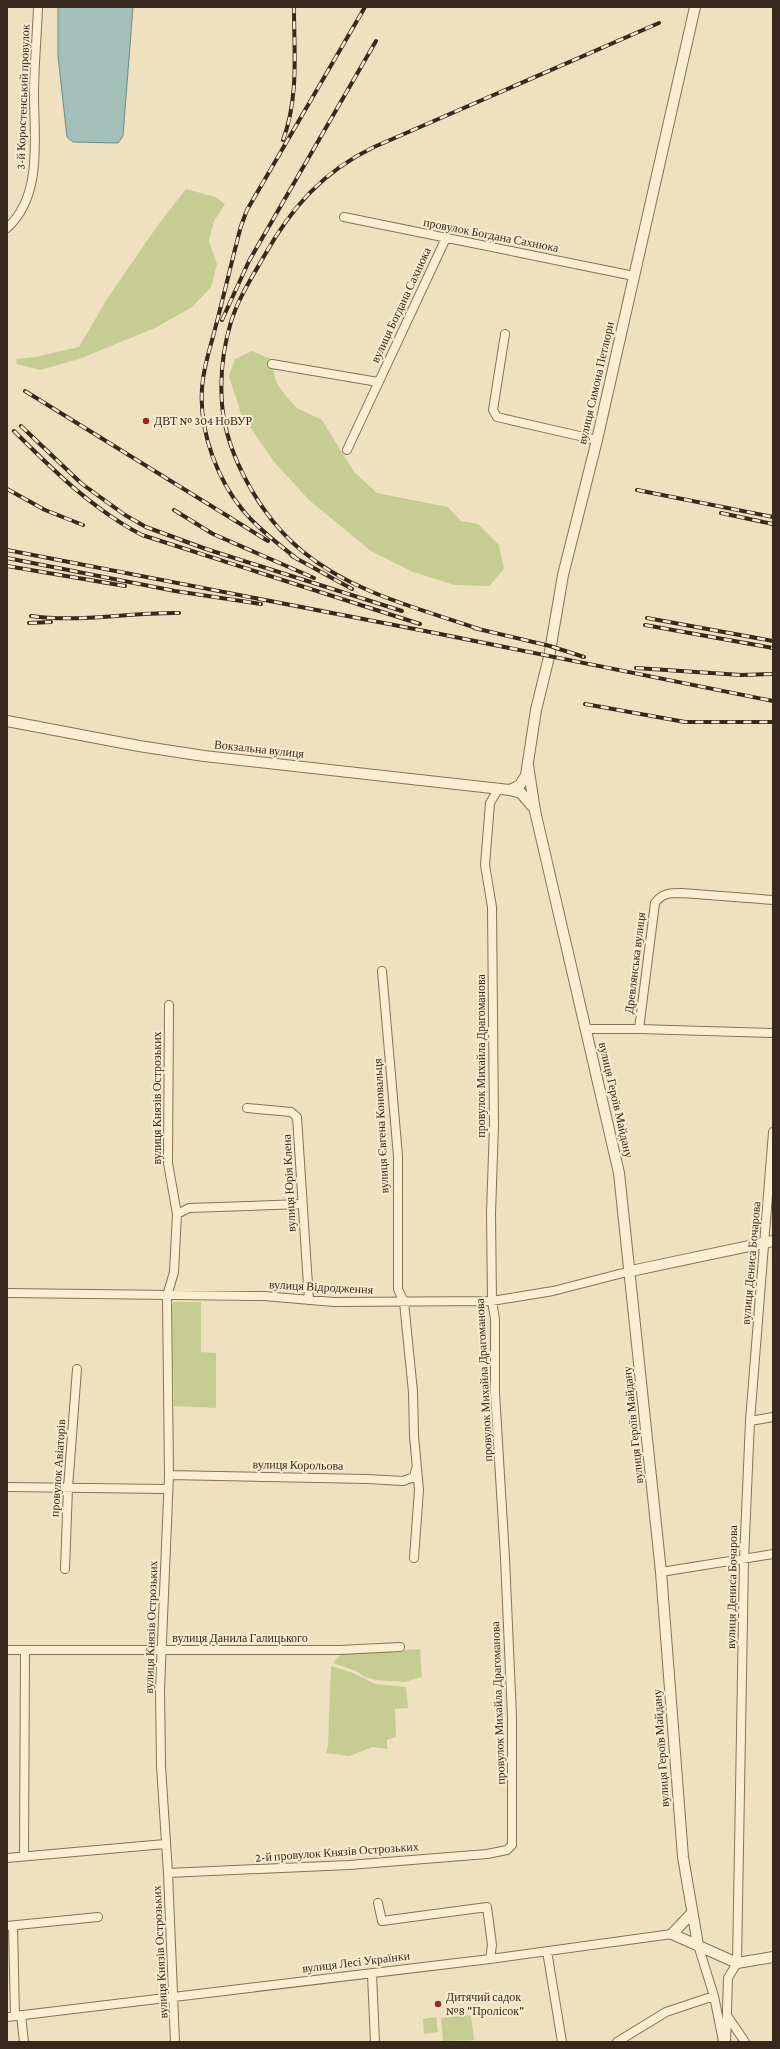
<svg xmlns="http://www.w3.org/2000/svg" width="780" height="2049" font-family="'Crimson Pro',serif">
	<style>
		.green { fill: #c5cd93 }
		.water { fill: #a2c0b8; stroke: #6a8e85 }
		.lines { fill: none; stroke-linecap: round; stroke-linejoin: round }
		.minor-casing { stroke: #887157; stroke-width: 10 }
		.tertiary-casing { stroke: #887157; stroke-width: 12 }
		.minor { stroke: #f9eed2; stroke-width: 8 }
		.tertiary { stroke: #f9eed2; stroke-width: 10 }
		.rail-casing { stroke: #37291c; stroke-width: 4 }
		.rail { stroke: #f6ebcf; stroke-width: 2.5; stroke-dasharray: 8; stroke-linecap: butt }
		.poi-dot { fill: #982626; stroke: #f6ebcf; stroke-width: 1.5 }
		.labels { text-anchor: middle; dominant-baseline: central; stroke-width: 4; stroke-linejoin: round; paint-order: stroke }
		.street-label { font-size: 12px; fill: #37291c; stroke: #f6ebcf }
		.poi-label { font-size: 12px; fill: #37291c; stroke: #f6ebcf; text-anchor: start }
	</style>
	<rect width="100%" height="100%" fill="#efe1bf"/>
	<path class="green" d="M186,189l29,8 10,7 -11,17 -5,20 8,23 -6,23 -19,20 -37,21 -76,31 -39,11 -23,-6 -1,-5 19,-2 44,-10 28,-48 51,-74z
		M252,351l19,8 5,23 10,14 11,12 25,12 32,52 23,21 71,14 13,14 17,3 21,21 5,24 -15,17 -34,-1 -42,-13 -42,-21 -61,-50 -35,-38 -34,-49 -12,-38 6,-17z
		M173,1302h28v50l15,1v55l-42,-2 -2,-100z
		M420,1649l2,28 -17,5 -29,-2 -11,-3 -9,-6 -23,-8 8,-9z
		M331,1666l22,7 22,11 31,3 2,21 -13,1 1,28 -9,3v9l-14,-2 -24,9 -23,-3 2,-8z
		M471,2015l3,25 -31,2 -2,-24z
		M436,2017l2,15 -14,2 -1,-15z"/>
	<path class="water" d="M58,7h75l-10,129 -5,7 -45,-1 -6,-5 -9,-81z"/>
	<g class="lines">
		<g class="minor-casing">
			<path id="minor" d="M344,217l290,59
				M7,228c36,-32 27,-91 27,-133 0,-29 3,-59 4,-88
				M505,334l-12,76 4,7 100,23
				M272,364l106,18
				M347,450l99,-212
				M382,971l16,185v133l6,13 9,90 1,44 5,54 -5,68
				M169,1005l-1,158 9,51 -3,58 -7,24 2,179 -9,214 1,77 7,107 7,169
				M587,1029h52l134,4
				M639,1029l16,-126c7,-10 15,-10 27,-10l91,7
				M247,1108l44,4 6,5 12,183
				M177,1214l12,-6 113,-4
				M7,1293l257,3 70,6 158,-1 61,-10 78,-20
				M750,1421l23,-4
				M169,1475l198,4 36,2 11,-4 2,-8
				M7,1487l160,2
				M65,1569l3,-81 9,-119
				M661,1572l112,-18
				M7,1650h333l60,-3
				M24,1856l1,-205
				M7,1858l158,-14
				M168,1873l181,-8 138,-11 20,-4 5,-5v-128l-7,-159 -10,-165v-74l-3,-18 -1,-88 3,-88 -2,-218 -7,-42 5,-62 9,-15
				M378,1903l4,18 105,-14 5,38 -2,14
				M7,1926l91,-9
				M13,1926l2,90
				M698,1945l16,51 9,45
				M547,1951l15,91
				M372,1974l3,68
				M21,2015l3,27
				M7,2017l483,-58 182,-25
				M728,2017l17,25
				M617,2042l49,-30 48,-16
				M726,2042l2,-64 9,-15 7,-403 6,-139 23,-289"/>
		</g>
		<g class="tertiary-casing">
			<path id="tertiary" d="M7,721l132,25 65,10 306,34
				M528,765l7,46 84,362 42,399 22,285 15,88
				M532,806l-11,-13 -11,-3 10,-5 6,-10 10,-65 13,-53 14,-82 34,-135 98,-433
				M631,1271l142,-30
				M692,1913l-20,21 65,29 36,-6"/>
		</g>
		<use href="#minor" class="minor"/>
		<use href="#tertiary" class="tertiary"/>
		<g class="rail-casing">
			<path id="rail" d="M283,140c16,-43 11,-88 11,-133
				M222,320l27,-59 127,-220
				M25,391l243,150
				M21,426l61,58 43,31 21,12 60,22 196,62
				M14,431c39,39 78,78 128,104l278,89
				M7,489l38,21 38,15
				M637,490l136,27
				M174,510l39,24 101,44
				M721,513l52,11
				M7,550l423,82 343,69
				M292,556l60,33
				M7,558l168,33 86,13
				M297,559c-17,-14 -35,-27 -50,-44 -29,-32 -48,-83 -45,-126 1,-21 8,-40 13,-60 9,-34 17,-69 26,-103l6,-16 118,-203
				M7,566l118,20
				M31,616c49,7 99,-4 148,-3
				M647,618l126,23
				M29,623l22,-1
				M645,625l128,23
				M474,628l76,18 34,11
				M479,629c-61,-21 -126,-36 -177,-78 -40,-33 -76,-95 -80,-147 -2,-27 1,-56 9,-82 7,-23 20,-43 32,-64 28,-50 59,-86 111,-111l285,-124
				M636,668l105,7 32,-1
				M585,704l100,18h88"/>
		</g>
		<use href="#rail" class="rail"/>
	</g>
	<g class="poi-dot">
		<circle cx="146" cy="421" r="4"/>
		<circle cx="438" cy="2004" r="4"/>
	</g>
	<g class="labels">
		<g class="street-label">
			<text transform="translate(23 97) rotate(-88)">3-й Коростенський провулок</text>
			<text transform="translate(491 235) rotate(11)">провулок Богдана Сахнюка</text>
			<text transform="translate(401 305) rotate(-65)">вулиця Богдана Сахнюка</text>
			<text transform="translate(596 383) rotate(-77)">вулиця Симона Петлюри</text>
			<text transform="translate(259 749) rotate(6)">Вокзальна вулиця</text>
			<text transform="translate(635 963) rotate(-83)">Древлянська вулиця</text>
			<text transform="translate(481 1056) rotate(-90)">провулок Михайла Драгоманова</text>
			<text transform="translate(157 1098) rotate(-90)">вулиця Князів Острозьких</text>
			<text transform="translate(616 1100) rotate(77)">вулиця Героїв Майдану</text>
			<text transform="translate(381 1126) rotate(-93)">вулиця Євгена Коновальця</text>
			<text transform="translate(289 1183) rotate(-93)">вулиця Юрія Клена</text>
			<text transform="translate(751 1263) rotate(-85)">вулиця Дениса Бочарова</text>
			<text transform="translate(321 1287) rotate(3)">вулиця Відродження</text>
			<text transform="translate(484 1380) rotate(-93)">провулок Михайла Драгоманова</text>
			<text transform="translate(633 1425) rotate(-96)">вулиця Героїв Майдану</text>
			<text transform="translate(298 1465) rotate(1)">вулиця Корольова</text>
			<text transform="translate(58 1468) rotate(-86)">провулок Авіаторів</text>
			<text transform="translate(732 1587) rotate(-89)">вулиця Дениса Бочарова</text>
			<text transform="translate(151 1627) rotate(-88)">вулиця Князів Острозьких</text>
			<text x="240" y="1638">вулиця Данила Галицького</text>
			<text transform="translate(498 1703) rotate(-92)">провулок Михайла Драгоманова</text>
			<text transform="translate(661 1748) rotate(-94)">вулиця Героїв Майдану</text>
			<text transform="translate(337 1852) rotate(-4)">2-й провулок Князів Острозьких</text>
			<text transform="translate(160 1952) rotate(-93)">вулиця Князів Острозьких</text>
			<text transform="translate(356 1962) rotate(-7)">вулиця Лесі Українки</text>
		</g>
		<g class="poi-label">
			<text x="154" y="421">ДВТ № 304 НоВУР</text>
			<text x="446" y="1997">Дитячий садок<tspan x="446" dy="14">№8 "Пролісок"</tspan></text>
		</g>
	</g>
	<rect width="780" height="2049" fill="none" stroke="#37291c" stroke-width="16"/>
</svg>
